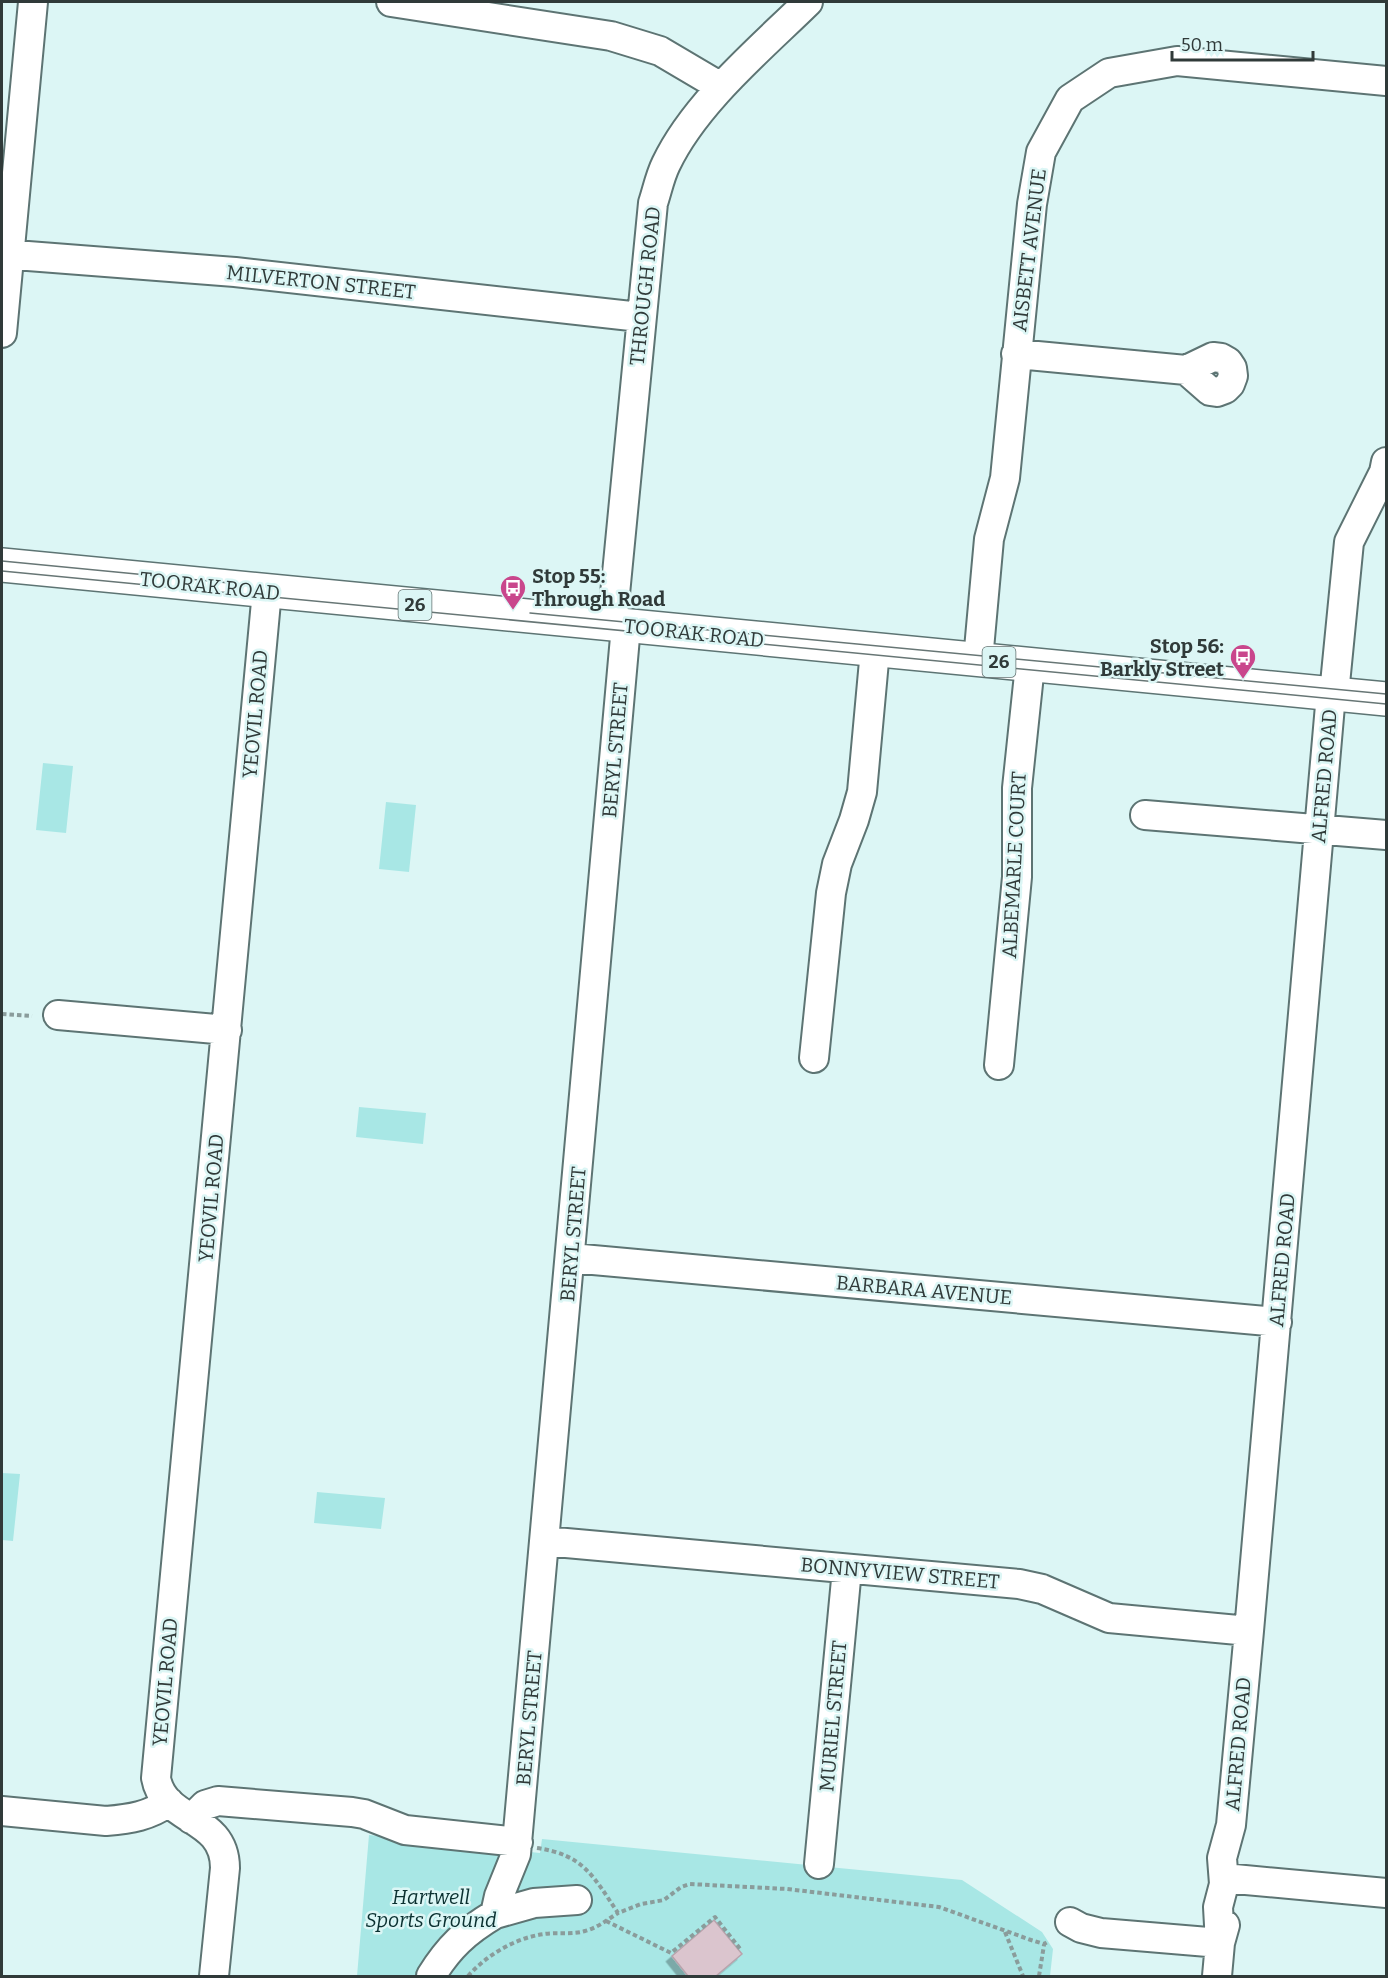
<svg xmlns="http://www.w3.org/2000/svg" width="1388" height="1978" font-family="Bitter,serif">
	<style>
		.green { fill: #a8e7e5 }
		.building { fill: #dbc5ce; stroke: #b8a3ac; stroke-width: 1.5; filter: url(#shadow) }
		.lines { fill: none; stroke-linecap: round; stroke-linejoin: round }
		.minor-casing { stroke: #5d7473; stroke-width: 32 }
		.highway-casing { stroke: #5d7473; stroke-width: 36 }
		.path { stroke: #8a9c9b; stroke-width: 4; stroke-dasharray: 4.5 3; stroke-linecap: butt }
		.minor { stroke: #fff; stroke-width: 28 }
		.highway { stroke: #fff; stroke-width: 33 }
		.tram { stroke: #677675; stroke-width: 1.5 }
		.labels { text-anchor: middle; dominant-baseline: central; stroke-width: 5; stroke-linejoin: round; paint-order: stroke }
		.shield { fill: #dcf6f5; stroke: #647271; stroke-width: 1.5 }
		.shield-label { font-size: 18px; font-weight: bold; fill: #303a39 }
		.street-label { font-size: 20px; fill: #303a39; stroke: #dcf6f5 }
		.poi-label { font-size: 20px; font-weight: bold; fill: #303a39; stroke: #dcf6f5; text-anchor: start }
		.park-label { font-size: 20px; font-style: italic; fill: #0a3030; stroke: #dcf6f5 }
	</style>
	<defs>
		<filter id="shadow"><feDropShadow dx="-5.5" dy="5.5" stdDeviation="0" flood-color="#0004"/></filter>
	</defs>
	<rect width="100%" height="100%" fill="#dcf6f5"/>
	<path class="green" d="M43,763l30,3 -7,67 -30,-3z
		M386,802l30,3 -7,67 -30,-3z
		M359,1107l67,6 -3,31 -67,-7z
		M2,1473l18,1 -7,67 -11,-1z
		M317,1492l68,6 -4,31 -67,-6z
		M369,1835l171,18 2,-14 420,41 80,52 11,17 -3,27h-693z"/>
	<path class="building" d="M714,1920l28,34 -26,22h-28l-16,-20z"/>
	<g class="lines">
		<g class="minor-casing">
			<path id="minor" d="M391,2l220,34 49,15 61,36
				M2,254l233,18 405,45
				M2,333l31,-331
				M1016,354l170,16 27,-13 8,1 7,4 4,6 1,8 -3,8 -5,5 -8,3 -7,-1 -24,-21
				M612,625l41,-422c4,-12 7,-27 13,-39 29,-61 94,-115 142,-162
				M978,660l11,-121 16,-61 27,-274 9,-52 29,-53 39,-26 68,-12 209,20
				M1334,694l15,-152 35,-70 2,-10
				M1145,815l241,20
				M58,1015l169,15
				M814,1058l17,-165 6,-29 17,-44 8,-28 13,-142
				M999,1065l18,-188v-89l13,-123
				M571,1258l706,64
				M544,1541l475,43 23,5 67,29 140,13
				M2,1811l104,10c25,-2 43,-5 63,-19
				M191,1819l14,-14 13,-4 134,11 12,2 41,16 113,12
				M819,1864l28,-295
				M1224,1878l162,15
				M495,1914l39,-11 43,-3
				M1070,1922l11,6 20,5 119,10
				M1220,1943l-2,-36 6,-23 -2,-26 9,-33 18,-194 82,-937
				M214,1976l11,-108c0,-53 -61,-45 -69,-90l111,-1187
				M431,1976c18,-29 34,-44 64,-62l4,-18 17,-42 110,-1228
				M1217,1976l3,-33 5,-18"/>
		</g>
		<g class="highway-casing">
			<path id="highway" d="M2,565l1384,134"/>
		</g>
		<path class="path" d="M2,1014l30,2
			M537,1848c47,7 56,28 81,65l23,-9 23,-4 17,-13 9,-3 97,5 152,18 92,33 13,4 5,-3
			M606,1921l65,32 44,-36 26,33
			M1005,1932l18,44
			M468,1976c19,-21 47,-38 76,-42 13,-2 28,1 41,-3 12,-3 22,-11 33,-18
			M1039,1976l5,-31"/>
		<use href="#minor" class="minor"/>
		<use href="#highway" class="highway"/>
		<path class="tram" d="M2,561l238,23
			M2,571l1384,133
			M530,613l856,81"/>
	</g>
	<defs>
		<g id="bus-pin" transform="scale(1.35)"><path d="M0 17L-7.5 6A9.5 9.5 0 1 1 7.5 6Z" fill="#c9468c" stroke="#dcf6f5"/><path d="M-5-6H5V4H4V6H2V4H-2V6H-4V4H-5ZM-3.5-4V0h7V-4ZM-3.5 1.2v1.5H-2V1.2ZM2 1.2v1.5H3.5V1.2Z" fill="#fff"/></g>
	</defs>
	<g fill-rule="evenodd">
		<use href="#bus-pin" x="513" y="588"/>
		<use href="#bus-pin" x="1243" y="657"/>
	</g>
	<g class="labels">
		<g class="shield">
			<rect x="398.5" y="590" width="33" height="30" rx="4.5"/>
			<rect x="982.5" y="647" width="33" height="30" rx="4.5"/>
		</g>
		<g class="shield-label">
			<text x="415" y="605">26</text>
			<text x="999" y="662">26</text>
		</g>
		<g class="street-label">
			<text transform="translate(1029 250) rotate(-83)">AISBETT AVENUE</text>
			<text transform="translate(321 282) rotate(6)">MILVERTON STREET</text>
			<text transform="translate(645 286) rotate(-84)">THROUGH ROAD</text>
			<text transform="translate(210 586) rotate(6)">TOORAK ROAD</text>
			<text transform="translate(694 633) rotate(6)">TOORAK ROAD</text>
			<text transform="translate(255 714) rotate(-85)">YEOVIL ROAD</text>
			<text transform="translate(615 750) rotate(-85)">BERYL STREET</text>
			<text transform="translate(1324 776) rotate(-85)">ALFRED ROAD</text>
			<text transform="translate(1014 865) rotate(-87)">ALBEMARLE COURT</text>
			<text transform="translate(211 1198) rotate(-85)">YEOVIL ROAD</text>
			<text transform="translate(573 1234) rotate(-85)">BERYL STREET</text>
			<text transform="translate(1282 1260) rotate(-85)">ALFRED ROAD</text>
			<text transform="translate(924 1290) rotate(5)">BARBARA AVENUE</text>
			<text transform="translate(900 1573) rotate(5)">BONNYVIEW STREET</text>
			<text transform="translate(165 1682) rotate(-85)">YEOVIL ROAD</text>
			<text transform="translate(833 1716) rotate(-85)">MURIEL STREET</text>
			<text transform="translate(529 1718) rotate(-85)">BERYL STREET</text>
			<text transform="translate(1238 1744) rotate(-85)">ALFRED ROAD</text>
		</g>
		<g class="poi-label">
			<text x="532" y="576">Stop 55:<tspan x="532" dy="23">Through Road</tspan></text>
			<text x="1224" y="646" text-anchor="end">Stop 56:<tspan x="1224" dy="23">Barkly Street</tspan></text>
		</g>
		<g class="park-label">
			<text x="431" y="1897">Hartwell<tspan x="431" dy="23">Sports Ground</tspan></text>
		</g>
	</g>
	<rect width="1388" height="1978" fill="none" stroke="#303a39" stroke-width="6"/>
	<path d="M1172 51v9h141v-9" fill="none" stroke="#303a39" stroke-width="3"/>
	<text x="1181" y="51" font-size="18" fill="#303a39" stroke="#dcf6f5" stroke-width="4.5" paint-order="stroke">50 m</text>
</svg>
